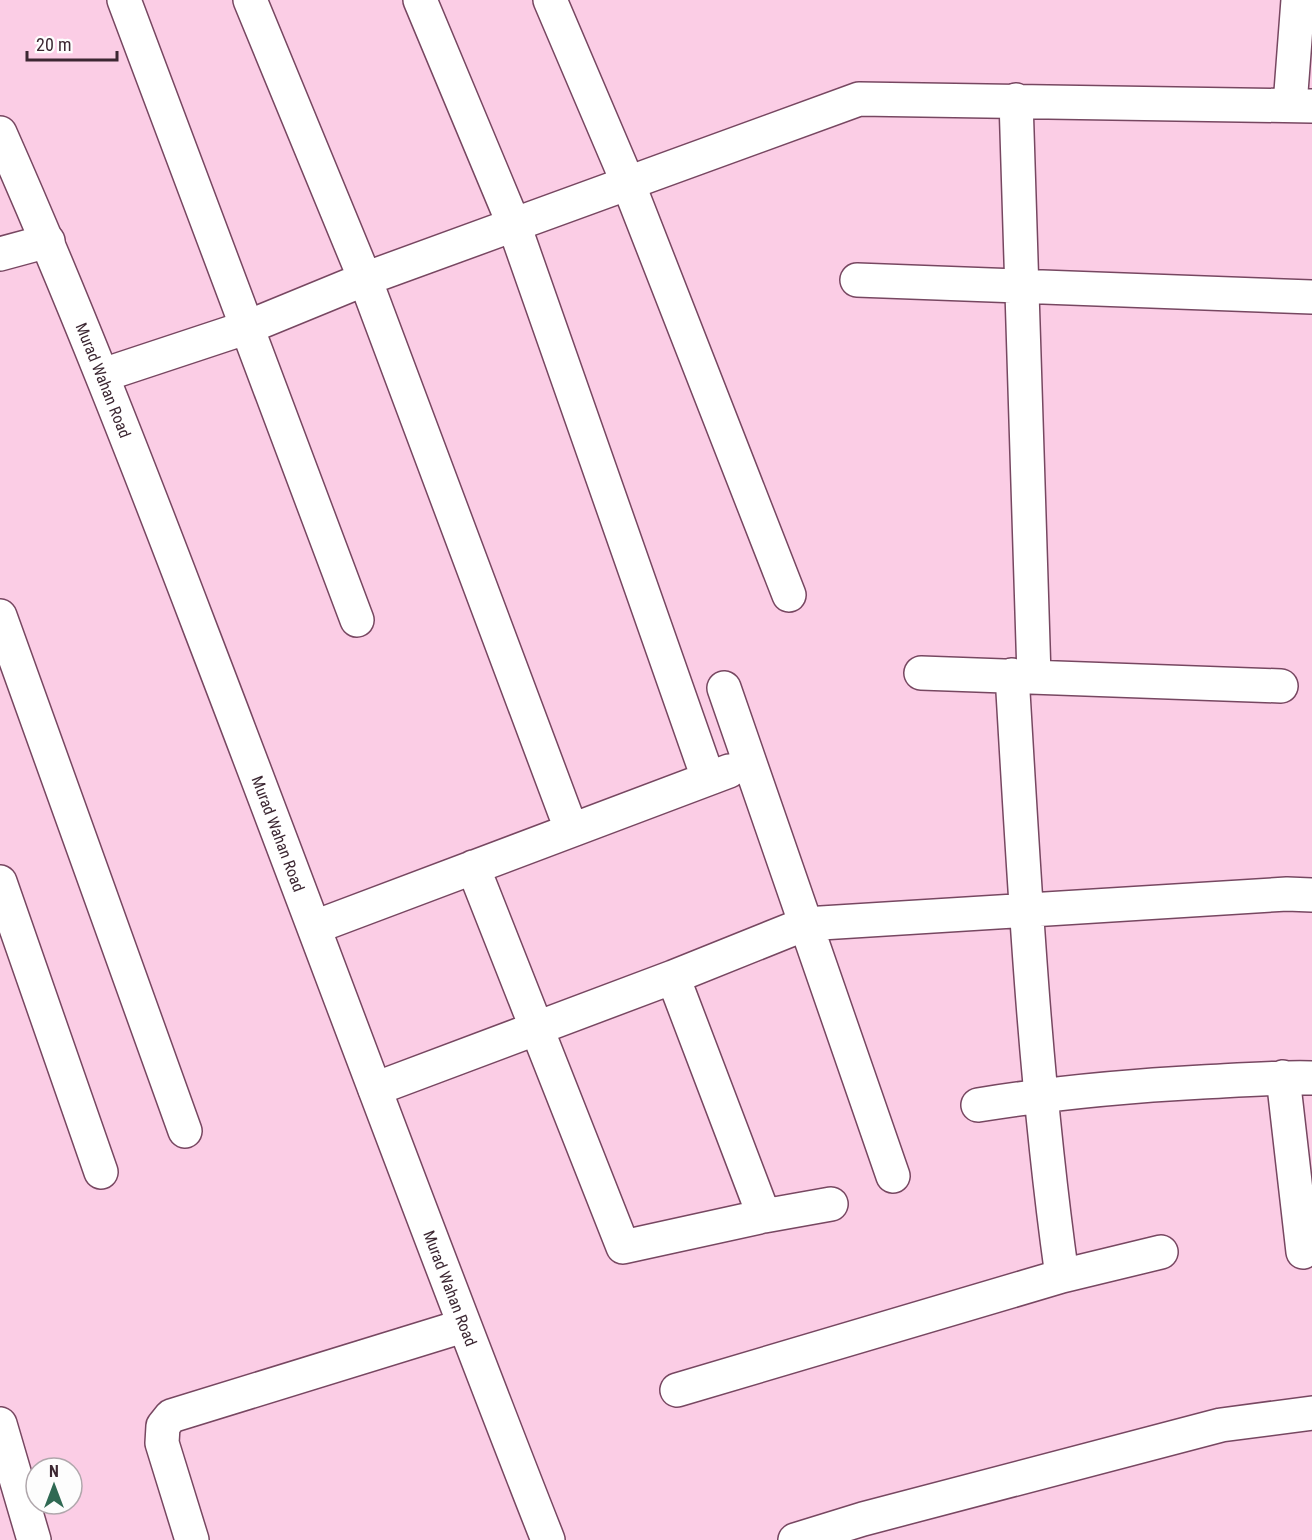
<svg xmlns="http://www.w3.org/2000/svg" width="1312" height="1540" font-family="'Roboto Condensed',sans-serif">
	<style>
		.lines { fill: none; stroke-linecap: round; stroke-linejoin: round }
		.minor-casing { stroke: #774761; stroke-width: 36 }
		.tertiary-casing { stroke: #774761; stroke-width: 36 }
		.minor { stroke: #fff; stroke-width: 33 }
		.tertiary { stroke: #fff; stroke-width: 33 }
		.labels { text-anchor: middle; dominant-baseline: central; stroke-width: 6; stroke-linejoin: round; paint-order: stroke }
		.street-label { font-size: 16px; fill: #3c2732; stroke: #fdfdfd }
	</style>
	<rect width="100%" height="100%" fill="#fbcde5"/>
	<g class="lines">
		<g class="minor-casing">
			<path id="minor" d="M124,0l233,620
				M250,0l115,279 206,550
				M420,0l94,225 194,553
				M550,0l78,183 161,412
				M1016,100l18,576
				M1290,105l8,-105
				M0,254l48,-13
				M857,280l455,17
				M103,375l145,-48 117,-48 494,-180 453,7
				M0,616l185,515
				M921,673l360,13
				M1012,675c12,201 22,402 50,601
				M724,688l169,488
				M473,867l150,380 141,-31 67,-12
				M0,882l101,290
				M315,927l414,-156
				M673,977l91,239
				M1283,1077l20,175
				M375,1089l298,-112 132,-53 482,-30 25,1
				M978,1105c74,-12 149,-19 224,-23 37,-2 73,-5 110,-4
				M677,1390l385,-114 99,-24
				M0,1424l34,116
				M192,1540l-30,-97 1,-17 8,-10 292,-90
				M795,1540l68,-21 358,-94 91,-12"/>
		</g>
		<g class="tertiary-casing">
			<g id="tertiary">
				<path id="s1" d="M0,133c73,165 138,332 202,500 116,302 227,606 346,907"/>
			</g>
		</g>
		<use href="#minor" class="minor"/>
		<use href="#tertiary" class="tertiary"/>
	</g>
	<g class="labels">
		<g class="street-label">
			<text stroke="none"><textPath href="#s1" startOffset="268">Murad Wahan Road</textPath></text>
			<text stroke="none"><textPath href="#s1" startOffset="754">Murad Wahan Road</textPath></text>
			<text stroke="none"><textPath href="#s1" startOffset="1240">Murad Wahan Road</textPath></text>
		</g>
	</g>
	<g transform="translate(54 1486)"><circle r="28" fill="#fdfdfd" stroke="#b0a7ac" stroke-width="1.5"/>
	<path d="M0-4.5L10 22L0 15L-10 22Z" fill="#2f6953"/>
	<text y="-9" font-size="16" font-weight="bold" text-anchor="middle" fill="#3c2732">N</text>
	</g>
	<path d="M27 51v9h90v-9" fill="none" stroke="#3c2732" stroke-width="3"/>
	<text x="36" y="51" font-size="18" fill="#3c2732" stroke="#fdfdfd" stroke-width="4.5" paint-order="stroke">20 m</text>
</svg>
